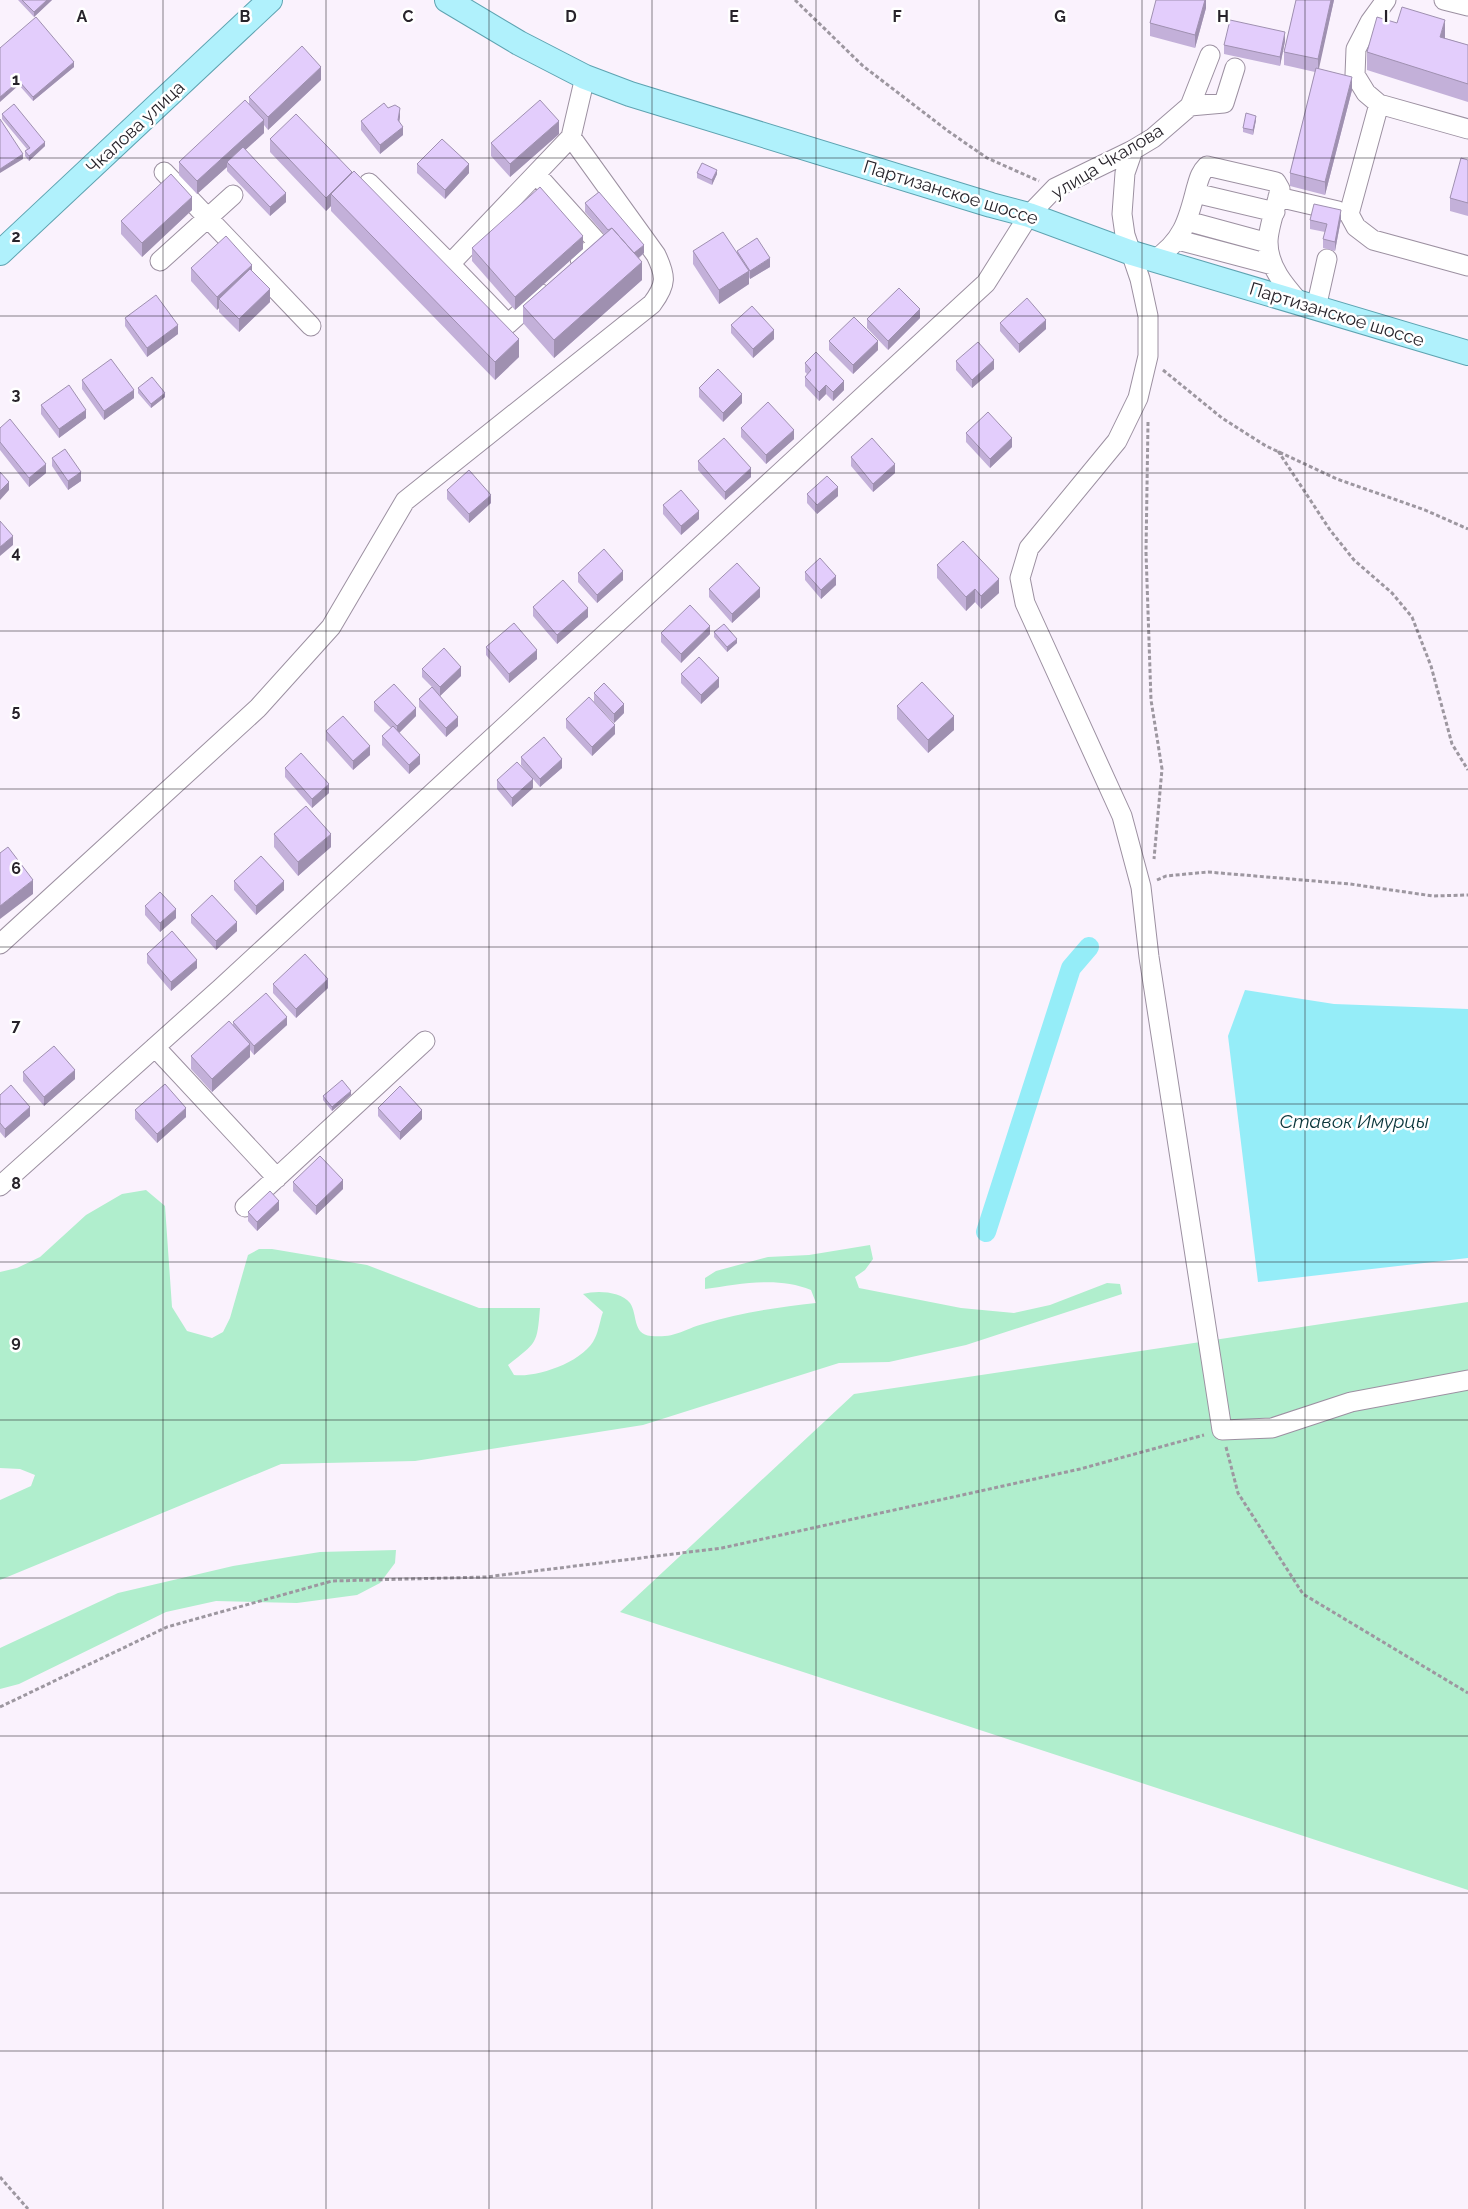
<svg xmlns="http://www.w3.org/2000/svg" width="1468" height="2209" font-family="Raleway,sans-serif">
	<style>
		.green { fill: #b0eecd }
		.water { fill: #95edf8 }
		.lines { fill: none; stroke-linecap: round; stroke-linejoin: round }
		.canal { stroke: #95edf8; stroke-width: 20 }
		.minor-casing { stroke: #9c90a1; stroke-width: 21 }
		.major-casing { stroke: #5ea3b1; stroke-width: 26 }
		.path { stroke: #9d97a0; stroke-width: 3; stroke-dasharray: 4 2.5; stroke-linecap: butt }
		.minor { stroke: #fff; stroke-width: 19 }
		.major { stroke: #b0f1fc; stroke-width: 24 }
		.wall { fill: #c3b0d9 }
		.shaded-wall { fill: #9f90b0 }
		.building { fill: #e3cdfc; stroke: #9f90b0 }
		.grid { fill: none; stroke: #27232a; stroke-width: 1; stroke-opacity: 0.55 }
		.labels { text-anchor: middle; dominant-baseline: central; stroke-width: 5; stroke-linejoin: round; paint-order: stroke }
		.street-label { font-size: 18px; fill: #27232a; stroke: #fff }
		.water-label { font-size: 19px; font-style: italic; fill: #09353a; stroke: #fff }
		.grid-label { font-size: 16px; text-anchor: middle; font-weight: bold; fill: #27232a; stroke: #fff; stroke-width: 5; stroke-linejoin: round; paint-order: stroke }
	</style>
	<rect width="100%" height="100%" fill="#faf2fd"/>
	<path class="green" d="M146,1190l19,16 7,101 15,24 25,7 11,-6 7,-14 18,-63 11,-6h13l95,16 112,43h61c-3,37 -3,34 -32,57l6,10c24,3 71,-14 81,-37 4,-8 5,-18 8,-26l-20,-18c13,-4 38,-3 47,9 8,12 2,31 21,33 25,2 31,-6 52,-12 37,-11 75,-17 113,-21l-5,-13c-33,-14 -71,-6 -106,-1v-11l11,-7 52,-14 41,-2 61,-10 3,14 -8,11 -10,7 4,11 102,20 53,5 36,-8 57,-22 13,1 2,10 -156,51 -77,17 -50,1 -196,62 -228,36 -134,3 -281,116v-80l31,-14 4,-11 -15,-6 -20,-1v-196l17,-4 23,-11 46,-42 36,-21z
		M1468,1302v588l-848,-278 234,-218z
		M396,1550l-1,13 -15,20 -23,12 -60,8 -81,-2 -50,11 -147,72 -19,5v-41l118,-55 115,-27 87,-14z"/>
	<path class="water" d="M1245,990l89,14 134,5v249l-210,24 -30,-246z"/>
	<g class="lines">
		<path class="canal" d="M986,1232l85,-264 18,-21"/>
		<g class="minor-casing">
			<path id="minor" d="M1386,0l-16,22 -14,27 -1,26 11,18 13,11 89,25
				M1444,0l24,6
				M1379,104l-30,110 7,13 17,13 95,26
				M1190,106l34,-3 11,-35
				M1133,150l-8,23 -3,41 3,21 15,44 8,37v40l-10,42 -21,43 -88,107 -9,30 5,25 97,213 19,71 8,70 73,473 50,-2 79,-26 117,-22
				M164,172l147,154
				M536,174l62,69 -18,16
				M369,183l81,81
				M1195,193l80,19
				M1278,197l60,14
				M1187,221l81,22
				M1178,240l95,25
				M1154,260c28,-18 34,-39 42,-71 3,-10 4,-16 11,-23l69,16 4,7c-3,16 -12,38 -12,53 0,25 17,44 32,61
				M160,261l73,-66
				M541,294l-33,30 -58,-60 121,-127
				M1316,308l11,-49
				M0,944l258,-236 73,-81 74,-126 247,-197c15,-20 14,-28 4,-49l-85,-118 14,-60
				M155,1047l122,131
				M0,1186l221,-198 765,-705 43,-68 26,-27 78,-38 20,-12 37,-32 20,-51
				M245,1207l180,-166"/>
		</g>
		<g class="major-casing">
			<path id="major" d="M447,0l72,43 66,34 45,17 361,111 38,10 103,38 336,100
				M0,253l270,-253"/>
		</g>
		<path class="path" d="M795,0l68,66 85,65 39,27 52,23
			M1163,370l59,48 44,28 71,33 88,31 43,19
			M1148,422l-2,130 5,148 11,69 -8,90
			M1278,451l52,79 24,30 38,33 20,24 19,49 21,78 16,26
			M1157,880l9,-4 42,-4 142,12 83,12 35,-1
			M1226,1447l12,46 65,101 165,99
			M0,1707l167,-80 165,-46 154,-4 236,-29 358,-79 124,-34
			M0,2177l28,32"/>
		<use href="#minor" class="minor"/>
		<use href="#major" class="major"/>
	</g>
	<path class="wall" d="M18,0h34l-18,17z
		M1206,0v8l-11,40 -45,-12v-13z
		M1296,0h38l-16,69 34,21 -27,105 -35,-9v-13l25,-101 -31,-7v-13z
		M1445,38l23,7v57l-101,-32v-18z
		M1285,41l-5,25 -56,-12v-9z
		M0,48l74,19 -41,34 -14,-16z
		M321,80l-53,50 -4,-5v8l-19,17 41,52 -16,14 -43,-45v-4l-30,27 -18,-19v-13l70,-58v-7z
		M2,114l43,32 -16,15 -4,-5v-5l2,-2 -25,-30z
		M400,117l-1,5 4,13 -23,19 -19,-24v-9z
		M1256,120l-3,15 -10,-3v-4z
		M559,134l-49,43 -19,-21v-13z
		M270,139l249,218 -24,23 -164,-169v-5l-5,5 -56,-59z
		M1468,160v56l-18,-5v-13z
		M417,164l52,9 -24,26 -28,-26z
		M697,173l20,1 -5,11 -15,-7z
		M585,203l59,50 -5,5 3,22 -88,78 -31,-35v-17l81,-72 -19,-22z
		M192,210l-50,47 -21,-23v-13z
		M1341,219l-6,32 -12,-3v-9l2,-7 -15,-3v-9z
		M472,248l111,1 -68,61 -43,-49z
		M693,251l44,3v-3l33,16 -20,12 -1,-2v7l-30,20 -26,-40z
		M191,268l61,3 18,31 -31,30 -20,-20v-4l-2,2 -26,-29z
		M125,318l53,16 -31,23 -22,-31z
		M920,318l-32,32 -21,-22v-9z
		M1000,323l46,6 -27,24 -19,-22z
		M731,325l43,14 -21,19 -22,-25z
		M829,341l49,9 -25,24 -24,-24z
		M956,361l38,8 -22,19 -16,-18z
		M805,363l39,27 -11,11 -7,-7 -7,7 -14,-15v-9l2,-3 -2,-2z
		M82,380l52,18 -30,22 -22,-31z
		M138,388l27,9 -14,11 -13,-15z
		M699,388l43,15 -19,19 -24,-25z
		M41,405l45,13 -27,20 -18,-24z
		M0,428l46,45 -17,14 -29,-37z
		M741,428l53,11 -28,25 -25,-27z
		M966,433l46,14 -22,21 -24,-26z
		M851,457l44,16 -22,19 -22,-26z
		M52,458l29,23 -13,9 -16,-24z
		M698,461l53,16 -26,23 -27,-30z
		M447,490l44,13 -22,20 -22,-24z
		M807,494l31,2 -21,18 -10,-11z
		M663,505l36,14 -18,16 -18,-21z
		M937,565l62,28 -18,16 -6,-7 -9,9 -29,-33z
		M805,572l31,13 -15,14 -16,-19z
		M578,573l45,7 -26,23 -19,-21z
		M709,589l51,8 -28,26 -23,-26z
		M533,607l55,10 -31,27 -24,-28z
		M714,632l23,11 -10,9 -13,-15z
		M661,633l49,1 -29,29 -20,-21z
		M486,647l51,12 -28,24 -23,-28z
		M422,669l39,7 -21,20 18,30 -12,11 -27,-30v-8l13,-12 -10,-10z
		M681,674l38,13 -18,17 -20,-21z
		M594,693l30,20 -10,10 -20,-21z
		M374,702l42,14 -17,17 21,31 -11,10 -27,-29v-9l9,-8 -17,-17z
		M897,706l57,24 -26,23 -31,-34z
		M566,719l49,15 -23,22 -26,-28z
		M326,731l44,24 -17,15 -27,-30z
		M521,757l41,11 -22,19 -7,-8v9l-21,19 -15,-18v-9l31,-6 -7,-9z
		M285,768l44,25 -17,15 -27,-31z
		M274,834l57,13 -33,29 -24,-29z
		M234,881l50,9 -28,25 -22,-25z
		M145,906l31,12 -16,14 -15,-17z
		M191,915l46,16 -21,19 -25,-27z
		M147,954l50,14 -26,23 -24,-28z
		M273,984l55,4 -32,30 -23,-25z
		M233,1022l54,3 -33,30 -4,-5v7l-38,35 -21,-23v-13l42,-31z
		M23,1072l52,7 -31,27 -21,-25z
		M0,1095l30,21 -25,22 -5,-6z
		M351,1095l-19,16 -9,-11v-4z
		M378,1108l44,11 -22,21 -22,-24z
		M135,1110l51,7 -29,26 -22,-24z
		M293,1182l50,7 -27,26 -23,-24z
		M279,1210l-22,21 -9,-10v-9z"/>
	<path class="shaded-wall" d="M47,0h5l-18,17v-5z
		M1205,0h1v8l-11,40v-13z
		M1331,0h3l-16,73v-14z
		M1445,20v18l-5,16v-17z
		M1285,32v9l-5,25v-9z
		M74,62v5l-41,34v-4z
		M321,67v13l-53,50v-13z
		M1352,77v13l-27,105v-13z
		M19,81v4l-19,17v-5z
		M400,108v9l-2,12v-9z
		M1256,116v4l-3,15v-5z
		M264,120v13l-35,32 -2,-3v5l-30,27v-13z
		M559,121v13l-49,43v-13z
		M403,127v8l-23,19v-9z
		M45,142v4l-16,15v-5z
		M23,154v5l-23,14v-4z
		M469,164v9l-24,26v-9z
		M717,170v4l-5,11v-5z
		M352,172l-21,22v12l-5,5v-13z
		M286,193v9l-16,14v-9z
		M192,197v13l-50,47v-14z
		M1341,210v9l-6,32v-9z
		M583,236v13l-68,61v-13z
		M644,245v8l-14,12v-9z
		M770,258v9l-20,12v-8z
		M642,262v18l-88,78v-18z
		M252,265v13l-33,21v9l-2,2v-13z
		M749,271v13l-30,20v-14z
		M270,289v13l-31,30v-13z
		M920,309v9l-32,32v-9z
		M1046,320v9l-27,24v-9z
		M178,325v9l-31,23v-9z
		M774,330v9l-21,19v-9z
		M519,339v18l-24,23v-18z
		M878,341v9l-25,24v-9z
		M994,360v9l-22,19v-8z
		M844,381v9l-11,11v-9z
		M826,385v9l-7,7v-9z
		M134,390v8l-30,22v-9z
		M165,393v4l-14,11v-4z
		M742,394v9l-19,19v-9z
		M86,410v8l-27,20v-9z
		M794,430v9l-28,25v-9z
		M1012,438v9l-22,21v-9z
		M46,464v9l-17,14v-9z
		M895,464v9l-22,19v-8z
		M751,468v9l-26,23v-8z
		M81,472v9l-13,9v-9z
		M9,482v8l-9,10v-9z
		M838,487v9l-21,18v-9z
		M491,495v8l-22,20v-9z
		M699,511v8l-18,16v-9z
		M13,536v9l-13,11v-9z
		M623,571v9l-26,23v-8z
		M836,576v9l-15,14v-9z
		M999,579v14l-18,16v-13z
		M760,588v9l-28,26v-9z
		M975,589v13l-9,9v-14z
		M588,608v9l-31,27v-9z
		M710,626v8l-29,29v-9z
		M737,639v4l-10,9v-5z
		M537,650v9l-28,24v-9z
		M461,667v9l-21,20v-9z
		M719,678v9l-18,17v-9z
		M624,704v9l-10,10v-9z
		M416,708v8l-19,19v-9z
		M954,716v14l-26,23v-13z
		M458,717v9l-12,11v-9z
		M615,725v9l-23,22v-9z
		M370,746v9l-17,15v-9z
		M420,755v9l-11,10v-9z
		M562,759v9l-22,19v-8z
		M533,779v9l-21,19v-9z
		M329,784v9l-17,15v-9z
		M331,834v13l-33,29v-14z
		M33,880v14l-33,25v-13z
		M284,881v9l-28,25v-9z
		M176,909v9l-16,14v-9z
		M237,922v9l-21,19v-9z
		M197,960v8l-26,23v-9z
		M328,979v9l-32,30v-9z
		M287,1017v8l-33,30v-9z
		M250,1044v13l-38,35v-13z
		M75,1070v9l-31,27v-9z
		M351,1091v4l-19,16v-4z
		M30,1107v9l-25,22v-9z
		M186,1108v9l-29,26v-9z
		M422,1110v9l-22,21v-8z
		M343,1180v9l-27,26v-9z
		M279,1201v9l-22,21v-9z"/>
	<path class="building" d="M22,0h25l-13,12z
		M1156,0h49l-10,35 -45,-12z
		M1296,0h35l-13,59 -34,-7z
		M1402,7l43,13 -5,17 28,8v39l-101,-32 10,-35 20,6z
		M36,17l38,45 -41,35 -14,-16 -19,16v-49z
		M1230,20l55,12 -5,25 -56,-12z
		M302,46l19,21 -53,50 -19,-20z
		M1316,68l36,9 -27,105 -35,-9z
		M245,100l19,20 -67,61 -18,-19z
		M540,100l19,21 -49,43 -19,-21z
		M384,103l4,5 7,-3 5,3 -2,12 5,7 -23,18 -19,-24z
		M14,104l31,38 -16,14 -4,-5 5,-3 -28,-34z
		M1246,113l10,3 -3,14 -10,-2z
		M296,114l56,58 -26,26 -56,-59z
		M0,119l23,35 -23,15z
		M442,139l27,25 -24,26 -28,-26z
		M243,147l43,46 -16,14 -43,-45z
		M1461,158l7,2v43l-18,-5z
		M702,163l15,7 -5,10 -15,-7z
		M354,171l165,168 -24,23 -164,-168z
		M171,174l21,23 -50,46 -21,-22z
		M540,187l43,49 -68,61 -43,-49z
		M599,192l45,53 -10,8 -22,-25 -4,2 -23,-27z
		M1314,204l27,6 -6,32 -12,-3 4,-15 -17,-4z
		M612,228l30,34 -88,78 -31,-34z
		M723,232l26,39 -30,19 -26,-39z
		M226,236l26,29 -35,32 -26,-29z
		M757,238l13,20 -20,13 -13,-20z
		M250,269l20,20 -31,30 -20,-20z
		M899,288l21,21 -32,32 -21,-22z
		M156,295l22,30 -31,23 -22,-30z
		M1027,298l19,22 -27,24 -19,-21z
		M752,306l22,24 -21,19 -22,-24z
		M854,317l24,24 -25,24 -24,-24z
		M978,342l16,18 -22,20 -16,-19z
		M816,352l28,29 -11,11 -7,-7 -7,7 -14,-15 6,-7 -6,-7z
		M111,359l23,31 -30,21 -22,-31z
		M718,369l24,25 -19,19 -24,-25z
		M152,377l13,16 -14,11 -13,-16z
		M69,385l17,25 -27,19 -18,-24z
		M768,402l26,28 -28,25 -25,-27z
		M988,412l24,26 -22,21 -24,-26z
		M10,419l36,45 -17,14 -29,-36v-14z
		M724,438l27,30 -26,24 -27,-31z
		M872,438l23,26 -22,20 -22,-27z
		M65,449l16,23 -13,9 -16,-23z
		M469,470l22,25 -22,19 -22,-24z
		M0,472l9,10 -9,9z
		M827,476l11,11 -21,18 -10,-11z
		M681,490l18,21 -18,15 -18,-21z
		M0,521l13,15 -13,11z
		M963,541l36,38 -18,17 -6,-7 -9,8 -29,-32z
		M604,549l19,22 -26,24 -19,-22z
		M820,558l16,18 -15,14 -16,-18z
		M737,563l23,25 -28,26 -23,-25z
		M563,580l25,28 -31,27 -24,-28z
		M690,605l20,21 -29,28 -20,-21z
		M514,623l23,27 -28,24 -23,-27z
		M724,624l13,15 -10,8 -13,-15z
		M444,648l17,19 -21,20 -18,-18z
		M699,657l20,21 -18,17 -20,-21z
		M922,682l32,34 -26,24 -31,-34z
		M604,683l20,21 -10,10 -20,-21z
		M394,684l22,24 -19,18 -23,-24z
		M432,687l26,30 -12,11 -27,-29z
		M589,697l26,28 -23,22 -26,-28z
		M343,716l27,30 -17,15 -27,-30z
		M393,726l27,29 -11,10 -27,-29z
		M544,737l18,22 -22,20 -19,-22z
		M301,753l28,31 -17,15 -27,-31z
		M517,762l16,17 -21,19 -15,-18z
		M306,806l25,28 -33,28 -24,-28z
		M8,847l25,33 -33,26v-53z
		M261,856l23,25 -28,25 -22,-25z
		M160,892l16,17 -16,14 -15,-17z
		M212,895l25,27 -21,19 -25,-26z
		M172,931l25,29 -26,22 -24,-28z
		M305,954l23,25 -32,30 -23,-25z
		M266,993l21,24 -33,29 -21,-24z
		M229,1021l21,23 -38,35 -21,-23z
		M54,1046l21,24 -31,27 -21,-25z
		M342,1080l9,11 -19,16 -9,-11z
		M165,1084l21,24 -29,26 -22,-24z
		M11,1085l19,22 -25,22 -5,-6v-28z
		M400,1086l22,24 -22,22 -22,-24z
		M320,1156l23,24 -27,26 -23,-24z
		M270,1191l9,10 -22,21 -9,-10z"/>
	<path class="grid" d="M163,0v2209M326,0v2209M489,0v2209M652,0v2209M816,0v2209M979,0v2209M1142,0v2209M1305,0v2209M0,158h1468M0,316h1468M0,473h1468M0,631h1468M0,789h1468M0,947h1468M0,1104h1468M0,1262h1468M0,1420h1468M0,1578h1468M0,1736h1468M0,1893h1468M0,2051h1468"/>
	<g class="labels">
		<g class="street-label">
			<text transform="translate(135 127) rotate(-43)">Чкалова улица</text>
			<text transform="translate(1107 161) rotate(-31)">улица Чкалова</text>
			<text transform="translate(951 192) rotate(17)">Партизанское шоссе</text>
			<text transform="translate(1337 314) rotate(17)">Партизанское шоссе</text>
		</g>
		<g class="water-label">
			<text x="1354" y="1121">Ставок Имурцы</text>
		</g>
	</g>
	<g class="grid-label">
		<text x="82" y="22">A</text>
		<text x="245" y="22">B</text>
		<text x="408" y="22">C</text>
		<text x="571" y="22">D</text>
		<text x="734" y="22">E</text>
		<text x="897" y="22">F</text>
		<text x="1060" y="22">G</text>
		<text x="1223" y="22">H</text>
		<text x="1386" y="22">I</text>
		<text x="16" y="85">1</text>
		<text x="16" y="242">2</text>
		<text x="16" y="400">3</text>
		<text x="16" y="558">4</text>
		<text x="16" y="716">5</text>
		<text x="16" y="874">6</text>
		<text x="16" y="1031">7</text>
		<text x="16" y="1189">8</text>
		<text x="16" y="1347">9</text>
	</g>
</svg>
